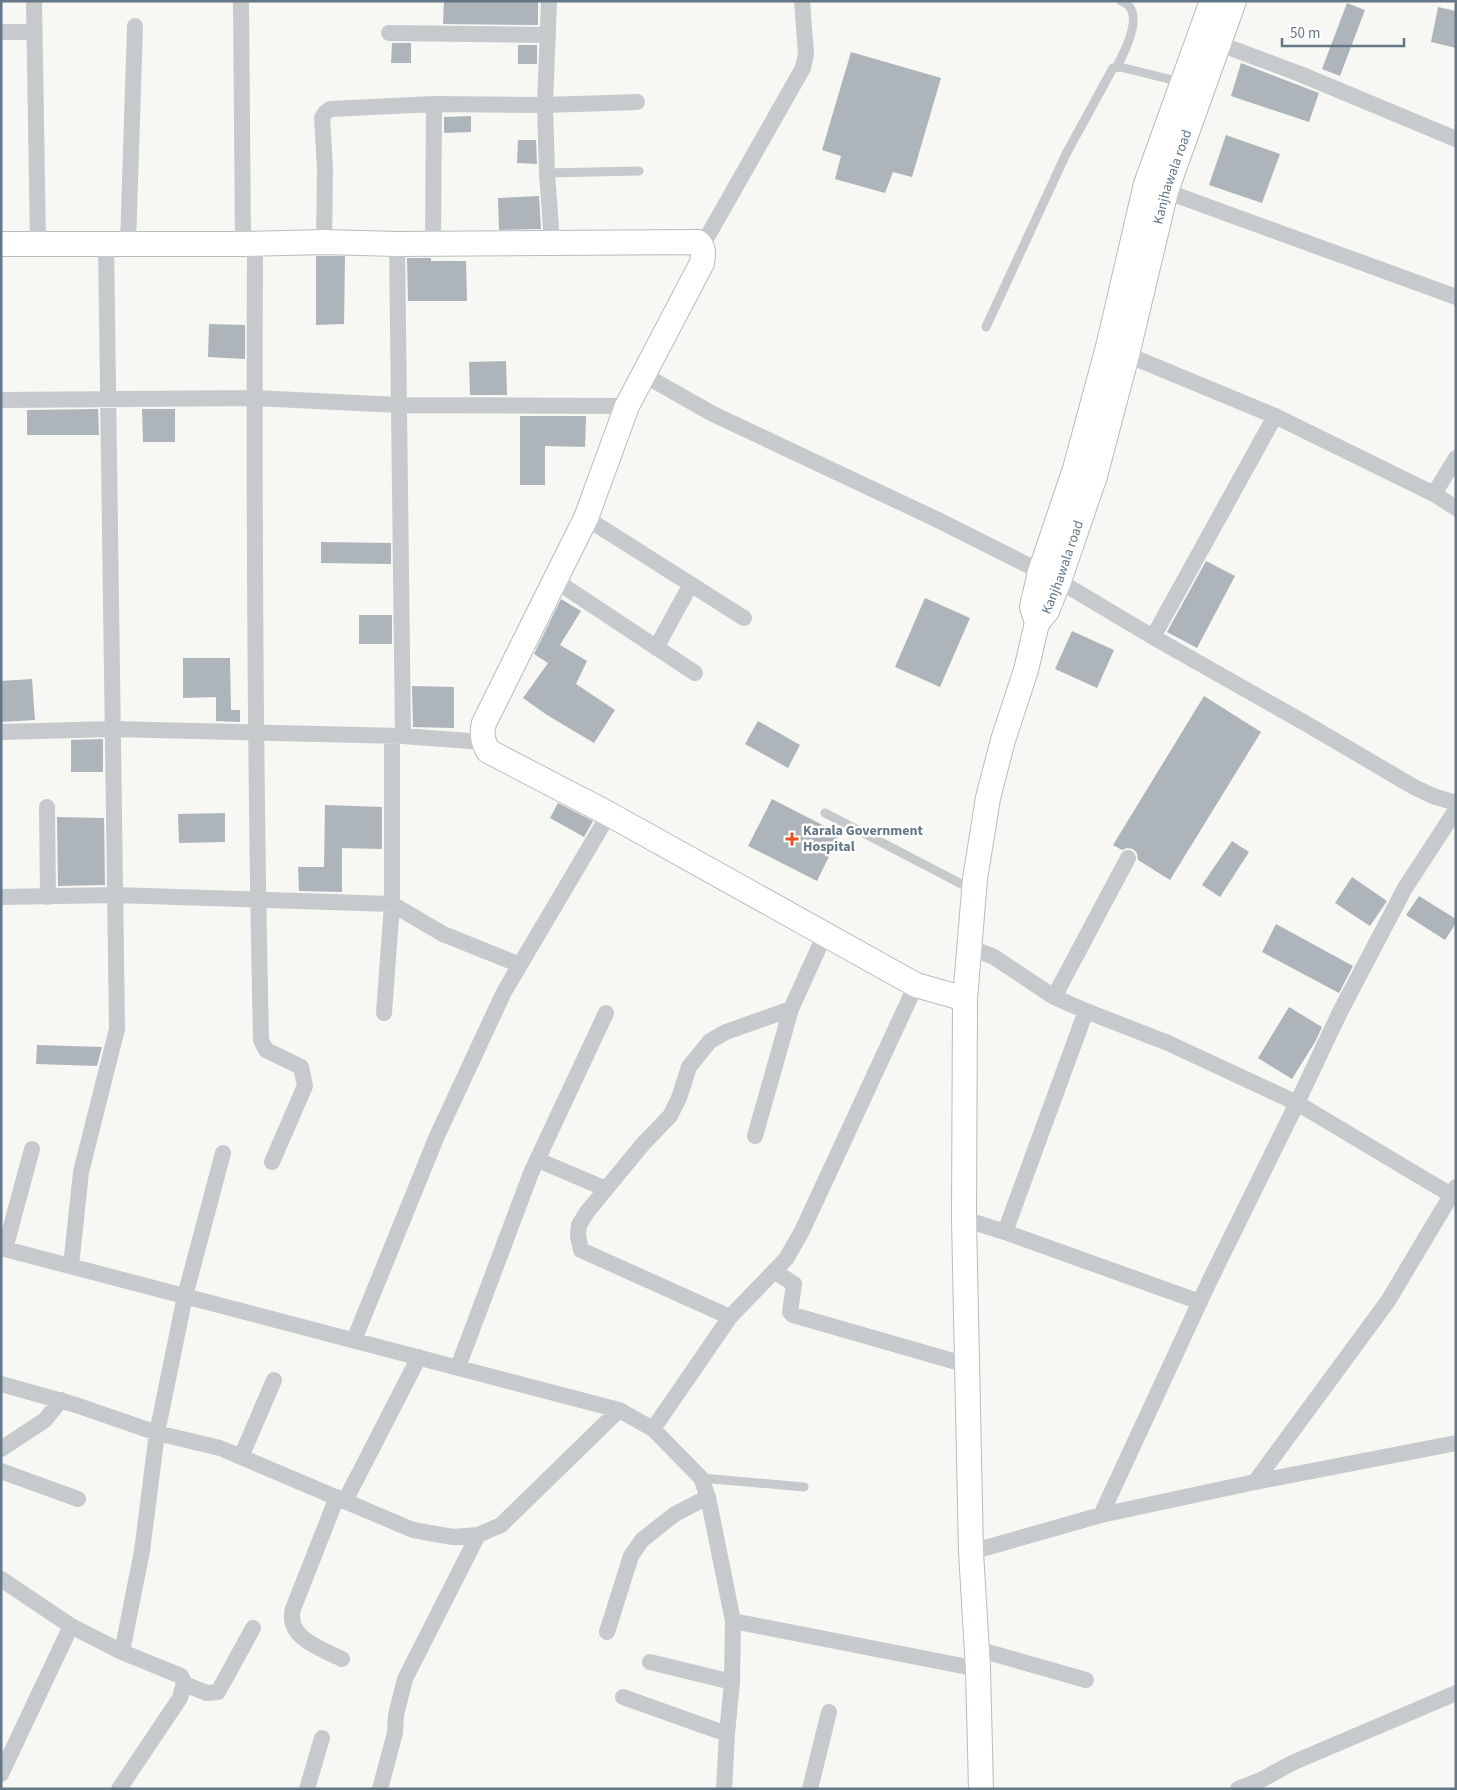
<svg xmlns="http://www.w3.org/2000/svg" width="1457" height="1790" font-family="'Source Sans 3',sans-serif">
	<style>
		.building { fill: #adb5bb }
		.lines { fill: none; stroke-linecap: round; stroke-linejoin: round }
		.secondary-casing { stroke: #b6bcc0; stroke-width: 26 }
		.lane { stroke: #c6cacd; stroke-width: 9 }
		.street { stroke: #c6cacd; stroke-width: 16 }
		.secondary { stroke: #fff; stroke-width: 24 }
		.poi-dot { fill: #ed4f1d; stroke: #fff; stroke-width: 2 }
		.labels { text-anchor: middle; dominant-baseline: central; stroke-width: 5; stroke-linejoin: round; paint-order: stroke }
		.street-label { font-size: 14px; fill: #647786; stroke: #fff }
		.poi-label { font-size: 14px; font-weight: bold; fill: #647786; stroke: #fff; text-anchor: start }
	</style>
	<rect width="100%" height="100%" fill="#f7f7f3"/>
	<path class="building" d="M444,1h94v24l-95,-1z
		M1347,3l18,7 -25,66 -18,-7z
		M1438,7l18,4v37l-25,-6z
		M392,43h19v20h-20z
		M518,45h19v19h-19z
		M851,52l90,26 -29,99 -19,-5 -8,21 -50,-14 6,-23 -19,-6z
		M1241,63l78,30 -10,29 -78,-26z
		M471,116v16l-27,1v-16z
		M1226,135l54,19 -18,49 -53,-18z
		M518,140h18l1,24 -20,-1z
		M539,196l2,33 -42,1 -1,-32z
		M316,256h29l-1,68 -28,1z
		M407,258h24v3h35l1,40h-59z
		M209,324l36,1v34l-37,-2z
		M506,361l1,34h-37l-1,-33z
		M98,409l1,26h-72v-25z
		M142,409h33v33h-32z
		M520,416h66l-1,31 -40,-1v39h-25z
		M321,542l70,1v21l-70,-1z
		M1206,561l29,15 -38,72 -30,-16z
		M925,598l45,20 -30,69 -45,-20z
		M561,599l20,12 -21,34 27,16 -11,23 39,26 -21,33 -47,-28 -24,-17 25,-35 -14,-9z
		M359,615h33v29h-33z
		M1072,631l42,19 -17,38 -42,-19z
		M183,658h47l1,52h9v12l-24,-1v-24l-33,1z
		M32,679l3,41 -34,2v-41z
		M412,686l42,1v41l-41,-1z
		M1204,696l57,36 -91,148 -32,-20 -1,-7 -4,-4 -6,-1 -5,2 -9,-5z
		M758,721l42,24 -12,23 -43,-24z
		M103,739v33h-32v-32z
		M772,799l68,35 -23,47 -69,-35z
		M558,803l35,18 -9,16 -34,-19z
		M325,805l57,2v42l-40,-1v44l-43,-1 -1,-24h26z
		M225,813v29l-46,1 -1,-29z
		M57,817l47,1 1,67 -47,1z
		M1232,841l17,11 -29,45 -18,-12z
		M1352,877l35,24 -17,25 -35,-23z
		M1419,896l37,23v4l-11,17 -39,-25z
		M1276,924l77,42 -14,27 -77,-41z
		M1289,1007l33,20 -7,15 -23,37 -34,-21z
		M37,1045l65,2 -5,19 -61,-2z"/>
	<g class="lines">
		<g class="secondary-casing">
			<g id="secondary">
				<path d="M1,244h242l81,-2 73,2 301,-2c7,6 5,13 4,21l-75,143 -41,112 -102,205c-3,11 -1,19 4,28l121,63 307,171 49,14"/>
				<path id="s1" d="M1037,623l10,-12 12,-30 36,-105 32,-121 39,-164 68,-190"/>
				<path d="M981,1789l-3,-120 -7,-117 -7,-333 1,-220 10,-120 13,-81 15,-58 23,-70 11,-47 -5,-16 8,-35 35,-103 33,-122 38,-163 66,-183"/>
			</g>
		</g>
		<path class="lane" d="M1117,66c7,-13 25,-48 11,-61 -2,-2 -5,-3 -7,-4
			M547,173l92,-2
			M986,327l80,-173 47,-86 7,-1 61,15
			M825,813l146,76
			M701,1478l103,9"/>
		<path class="street" d="M34,1l4,243
			M241,1l2,243
			M549,1l-4,104 2,68 5,69
			M1,32h33
			M389,33l159,2
			M1209,40l91,34 156,65
			M1157,188l299,109
			M324,242l1,-74 -3,-50 3,-5 5,-4 104,-5 111,1 92,-3
			M433,243l1,-139
			M128,244l7,-218
			M255,244c-1,265 0,531 6,796l5,10 35,17 4,19 -33,76
			M397,244l6,492
			M702,246l101,-178 3,-14 -4,-53
			M1118,351l157,65 159,78 22,14
			M644,375l69,39 225,106 121,61 94,56 152,86 109,64 19,9 23,7
			M1,400l253,-2 145,7 228,1
			M1434,494l22,-36
			M586,518l158,100
			M556,581l139,92
			M1153,637l122,-221
			M656,648l35,-64
			M1,732l112,-3 290,7 80,6
			M47,807l1,90
			M1,897l114,-2 277,9 51,30 77,31
			M969,947l25,10 60,40
			M1086,1011l-32,-14 74,-139
			M384,1013l8,-109v-168
			M755,1136l36,-127 34,-75
			M538,1160l68,29
			M964,1219l41,13 195,70
			M1005,1232l81,-221 82,32 129,60 159,95
			M1,1248l618,162 34,19 48,49 7,19 25,124 -1,61 -5,52 -3,55
			M5,1249l27,-100
			M71,1266l10,-94 36,-143 -11,-785
			M774,1271l20,13 -4,28 3,3 174,50
			M730,1317l-149,-67 -3,-14 1,-11 8,-13 56,-68 27,-28 9,-18 10,-31 21,-26 16,-9 65,-23
			M354,1340l83,-204 67,-144 105,-178
			M458,1367l73,-194 75,-160
			M1,1384l75,21 81,28 63,15 193,82 40,7 25,-2 23,-10 118,-115
			M653,1429l77,-112 56,-58 16,-28 114,-246
			M1,1449l44,-29 16,-20
			M241,1457l33,-77
			M1,1471l77,28
			M1255,1482l133,-181 68,-114
			M337,1497l-44,112c-8,29 29,40 49,50
			M345,1501l74,-144
			M1101,1515l108,-233 88,-179 43,-91 65,-124 51,-78
			M971,1552l130,-37 154,-33 201,-39
			M1,1579l70,47 51,26 20,-101 15,-118 28,-137 38,-143
			M733,1621l245,48
			M607,1632l24,-76 11,-16 33,-26 33,-17
			M977,1649l109,31
			M650,1662l82,20
			M184,1684l23,9 11,-1 35,-64
			M623,1697l104,37
			M1,1774l70,-148
			M119,1789l61,-91 4,-16 -3,-6 -59,-24
			M307,1789l15,-51
			M380,1789l15,-56 1,-18 9,-36 73,-144
			M810,1789l19,-77
			M1238,1789l23,-9 31,-17 164,-70"/>
		<use href="#secondary" class="secondary"/>
	</g>
	<path class="poi-dot" d="M789.5 831.5h5v5h5v5h-5v5h-5v-5h-5v-5h5z"/>
	<g class="labels">
		<g class="street-label">
			<text stroke="none"><textPath href="#s1" startOffset="468">Kanjhawala road</textPath></text>
			<text stroke="none"><textPath href="#s1" startOffset="62">Kanjhawala road</textPath></text>
		</g>
		<g class="poi-label">
			<text x="803" y="831">Karala Government<tspan x="803" dy="16">Hospital</tspan></text>
		</g>
	</g>
	<rect width="1457" height="1790" fill="none" stroke="#647786" stroke-width="5"/>
	<path d="M1282 38v8h122v-8" fill="none" stroke="#647786" stroke-width="2.5"/>
	<text x="1290" y="38" font-size="15" fill="#647786" stroke="#ffffff" stroke-width="4" paint-order="stroke">50 m</text>
</svg>
